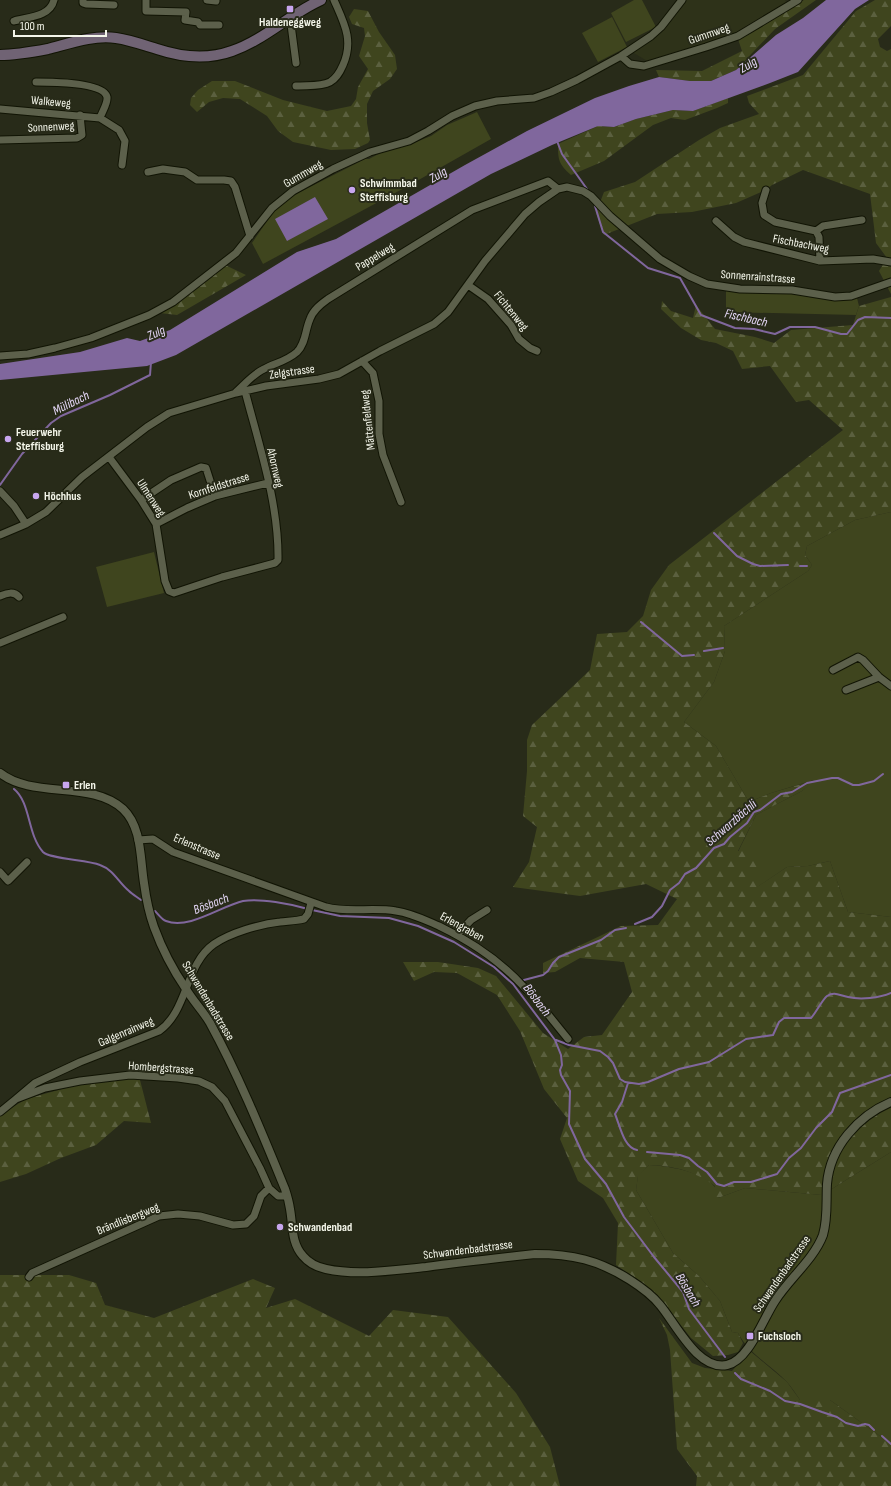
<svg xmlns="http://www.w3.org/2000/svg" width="891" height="1486" font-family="'Sofia Sans Condensed',sans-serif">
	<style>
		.built { fill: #2e3219 }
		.green { fill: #3f451e }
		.forest { fill: url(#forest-firs) }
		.water { fill: #80679d }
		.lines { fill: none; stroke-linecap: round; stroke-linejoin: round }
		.stream { stroke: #80679d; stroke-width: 2 }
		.minor-casing { stroke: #111404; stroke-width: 9 }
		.tertiary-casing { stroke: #111404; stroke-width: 10 }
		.secondary-casing { stroke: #111404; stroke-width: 12 }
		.minor { stroke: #5c604b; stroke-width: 7 }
		.tertiary { stroke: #5c604b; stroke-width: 8 }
		.secondary { stroke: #706374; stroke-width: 10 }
		.poi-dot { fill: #c8a6ef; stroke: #282b19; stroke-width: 1.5 }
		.labels { text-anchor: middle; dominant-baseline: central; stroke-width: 4; stroke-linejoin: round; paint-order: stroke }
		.poi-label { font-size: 12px; font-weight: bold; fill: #f4f6ea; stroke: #282b19; text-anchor: start }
		.street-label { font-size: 12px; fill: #f4f6ea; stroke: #282b19 }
		.water-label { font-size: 13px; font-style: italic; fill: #e5d7f7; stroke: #282b19 }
	</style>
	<defs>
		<pattern id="forest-firs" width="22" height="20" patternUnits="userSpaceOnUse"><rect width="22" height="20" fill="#3f451e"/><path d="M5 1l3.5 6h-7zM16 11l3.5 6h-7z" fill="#5b603f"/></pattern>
	</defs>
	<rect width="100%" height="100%" fill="#282b19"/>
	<path class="built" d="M683,0h102l4,8 -55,28 -85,26 -17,-10z"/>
	<path class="green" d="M634,0h8l14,27 -30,15 -15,-29z
		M612,17l15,30 -29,15 -16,-29z
		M477,112l14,27 -83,47 -145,78 -11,-21 22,-32 20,-16 71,-36h4l17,-9 25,-6 20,-8 16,-11z
		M726,287l104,10 26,-3 3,12 -3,9 -130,-3z
		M891,512v405l-43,-5 -18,-51 -22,5 -21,1 -31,21 -18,-36 18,-37 46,-24 12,-11 -43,13 -22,9 -33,-56 -32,-24 30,-40 11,-31 -1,-25 84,-55 4,-6 -7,-10 2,-9 48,-26z
		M154,552l10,41 -57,14 -11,-40z
		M891,1152v292l-61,-44h-30c-4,-6 -8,-12 -13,-18 -16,-17 -38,-28 -49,-49l-6,-1 -12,-31 -21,-25 -26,-23 -37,-63 2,-15 11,-10c19,1 52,6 65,21 2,2 3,8 4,12l27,-10 77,7z"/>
	<path class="forest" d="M804,0h12l-41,29 -39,41 -25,11h-21l-31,-4 -3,-7 46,1 40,-20 -4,-12z
		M875,0h16v26l-13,13 2,8 7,4 4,-2v245l-12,-23 8,-13 -11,-15 -6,-49 -67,-24 -31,15 -6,5 -30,13 -44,9 -35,2 -53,21 -8,-22 8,-21 31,-10 64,-42 21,-12 39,-14 -10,-11 -2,-7 56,-21 53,-64z
		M354,9l14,2 11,21 16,23 2,14 -7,10 -17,12 -6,13v19l3,17 -2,3 -13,6 -24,1 -38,-8 -15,-11 -11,-15 -27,-17 -17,-1 -14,4 -12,10 -7,-7 1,-7 7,-8 14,-9h23l48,19 44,11 24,-5 5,-7 2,-12 10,-18 -9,-13 6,-20 -1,-8 -12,-4 -3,-7z
		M728,98v5l-11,5 -32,12 -14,-2 -18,7 -49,36 -33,14c-12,-11 -13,-14 -13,-31l40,-18 16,1 22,-8 37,-9 20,1z
		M225,265l21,10 -69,40 -17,-2z
		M891,297v215l-36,8 -48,26 -2,9 7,10 -4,6 -84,55 1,25 -11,31 -30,40 32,24 33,56 22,-9 44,-13 -13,11 -46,24 -18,36 20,-1 -1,37 30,-20 21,-1 22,-5 18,51 43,5v235l-69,43 -77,-7 -27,10 -7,-3 4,-9c-21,-15 -40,-20 -66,-21l-11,11 -2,14 37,63 26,23 21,25 12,31 6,1 5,10 -5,9 -10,3 -15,1 -22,-18 -33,-42 -18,-15 -24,-16 2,-42 -15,-25 -25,-17 -18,-42 7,-21 -23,-29 -24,-58 -23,-36 -40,-22 -23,-1 -20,9 -11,-19h35l40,6 18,8 47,57 25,16 16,-12 18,-2 30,-43 -8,-30 -44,-4 -25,14 -12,1v-10l78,-37 37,-1 19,-26 -31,-15 -66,12 -67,-9 16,-25 8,-35 -14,-11 4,-45v-31l5,-15 58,-55 7,-36 30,-2 16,-16 8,-26 18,-25 174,-135 -34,-30 -13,2 -26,-36 -28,3 -9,-18 -17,-8 -15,-3 -20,-12 -20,-19 1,-8 9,10 22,7 3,-13 19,24 40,8 19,6 17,-13 62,-5 6,-19z
		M132,1078l8,2 11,43 -27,-2 -28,24 -35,13 -35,16 -26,8v-67l26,-16 54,-15z
		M0,1275h69l27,8 9,22 49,13 99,-39 22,9 -9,20 29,-9 74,37 24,-26 55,7 68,76 34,54 10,39h-560z
		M659,1318l33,45 13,5 27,3 18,-20 37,31 13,18h30l61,44v42h-195l1,-10 -20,-27 -7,-99 -3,-15z"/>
	<path class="water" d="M826,0h43l-14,9 -57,63 -28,11 -77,28 -20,-1 -37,9 -22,8 -16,-1 -46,19 -61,29 -315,181 -29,11 -147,14v-16l80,-12 47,-14 13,3 30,-11 127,-78 39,-13 129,-74 62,-34 68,-33 34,-12 30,-9 31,4h21l25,-11 40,-35 27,-17z
		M315,197l13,22 -41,22 -12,-22z"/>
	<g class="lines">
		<path class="stream" d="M557,141l5,13 25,35
			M595,206l8,26 45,36 32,10 21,37 34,13 19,1 21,5 15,-7h25l26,7h6l11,-14 7,-3 26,1
			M0,485l22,-31 29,-31 10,-7 49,-21 40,-20 1,-13
			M714,533l23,23 16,8 7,2 28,-1
			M800,566h7
			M641,622l41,34 12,-1
			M704,651l19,-3
			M14,789c17,14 13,45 29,63 7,7 44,8 57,13 14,5 18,17 29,26 3,3 8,6 12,9
			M312,910l28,6 49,2 29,8 36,16 40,25 19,17 42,56 6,15 1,10 -2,5 1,5 9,16 -1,33 16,35 21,25 18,33 30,40 29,35 6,17 36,48
			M155,911c3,3 7,9 11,10 23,9 55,-15 77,-20 17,-3 48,3 65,8
			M635,924l17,-7 10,-11 8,-16 9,-7 6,-9 11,-6 18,-20 10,-4 6,-7 17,-14 7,-11 6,-2 21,-16 11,-2 15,-9 25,-5h6l15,7h6l15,-4 9,-7
			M524,980l19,-5 5,-4 5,-8 6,-6 42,-17 14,-10 11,-2
			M556,1040l13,5 31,6 8,6 5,6 7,16 5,3 14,2 9,-2 31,-13 30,-7 37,-23 27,-4 6,-13 5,-4h27c5,-5 11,-18 16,-22 8,-5 13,0 21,1 12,3 32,1 43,-4
			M628,1083l-6,19 -7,12c5,12 9,34 22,36
			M647,1152l33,3 9,3 9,8 9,6 10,12 7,2 10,-4h17l26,-8 12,-16 12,-10 15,-20 16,-16 8,-19 51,-18
			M735,1373l6,6 29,12 15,10 15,3 22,8 15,5 9,6 12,3 7,-2 4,1 5,5
			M882,1436l9,8"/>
		<g class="minor-casing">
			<path id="minor" d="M83,0v3l3,1 28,1
				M146,0v11l40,1 -1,8 13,2 2,3h19
				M207,0l9,1
				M290,17l6,46
				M14,21c14,-4 36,-4 40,-21
				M621,56l9,8 14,2 62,-19 32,-11 60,-36
				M36,82c13,0 68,0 71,15 1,6 -5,15 -7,21
				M296,86c11,-1 25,1 34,-4 7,-4 10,-10 13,-17 11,-25 1,-42 -9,-65
				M0,109l100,9 19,12 6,11 -3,24
				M0,140l77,-2 5,-3 -2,-20
				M148,172l15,-3 22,3 12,8h27l7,1 4,6 15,49
				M766,190l-4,13 2,12 11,7 41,9 3,6 1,24
				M716,221l18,16 10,5 76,19 53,-2 18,3
				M816,231l7,-5 39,-6
				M468,285l20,14 23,26 8,14 11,9 7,3
				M0,356l28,-2 27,-6 36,-10 58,-23 24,-13 63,-49 36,-45 21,-17 40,-22 37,-17 39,-11 19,-10 24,-15 23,-10 22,-5 37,-3 17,-6 26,-12 44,-24 30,-20 10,-9 21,-27
				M362,361l11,12 6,28v33l4,21 18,47
				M236,392c9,-8 17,-18 28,-23 11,-6 23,-8 33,-17 9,-9 8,-22 13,-33 3,-9 11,-15 18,-20l144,-89 76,-29 10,8
				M109,457l32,43 15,24 9,57 4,10 5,2 48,-16 53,-14 3,-3c1,-56 -19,-115 -33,-169
				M0,491l14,15 12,18
				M141,500l30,-20 30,-13 5,1 9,28
				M156,524l31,-16 28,-12 53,-13
				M0,535l26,-11 20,-12 36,-35 65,-50 22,-14 67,-20 30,-7 53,-7 20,-5 41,-23 54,-27 14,-12 37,-51 40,-47 14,-12 19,-13 9,-2 16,4 8,5 19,20 50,43 29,17 18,8 33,5 52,1 43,7 16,-1 40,-14
				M0,596c7,-3 14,-5 19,1
				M0,643l63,-26
				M833,670l25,-13 5,3 16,17 12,9
				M846,690l33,-13
				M138,840l15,-1 20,13 153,55c23,6 46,0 70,4 15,2 29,9 43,15 31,15 60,34 84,60 16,16 30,35 45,53
				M0,872l8,9 19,-19
				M457,935l14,-15 16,-10
				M16,1099l19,-16 45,-21 79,-31c29,-20 26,-67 55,-87 16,-11 46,-20 66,-22 8,-1 16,-1 24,-3l4,-5 3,-11
				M0,1112l16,-13 29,-11 35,-7 50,-6 48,3 21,3 13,6 13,14 35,67 9,20 9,8h9
				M29,1277l3,-4 127,-57 19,-2 22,2 33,9 13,-1 8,-8 7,-20 8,-8"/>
		</g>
		<g class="tertiary-casing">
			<path id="tertiary" d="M0,773c33,26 92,7 123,36 19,18 17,49 21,74 2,15 5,30 10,44 8,22 19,43 32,62 7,12 17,22 24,34 29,53 52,110 75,166 2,6 4,13 5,20 3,16 1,34 13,47 5,6 14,11 23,13 32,7 68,1 100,-2 37,-5 73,-9 109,-13 37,0 64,6 95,26 11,7 22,15 30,25 16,19 38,66 67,60 22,-5 36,-46 48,-64 14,-22 39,-42 48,-66 5,-17 3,-34 4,-51 3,-37 31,-68 64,-82"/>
		</g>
		<g class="secondary-casing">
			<path id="secondary" d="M0,55c16,0 32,-3 48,-6 23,-6 45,-14 68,-11 14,2 28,7 41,11 24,8 50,11 75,2 32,-11 58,-37 89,-51"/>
		</g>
		<use href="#minor" class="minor"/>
		<use href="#tertiary" class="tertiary"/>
		<use href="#secondary" class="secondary"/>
	</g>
	<g class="poi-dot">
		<rect x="286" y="5" width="8" height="8" rx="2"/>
		<circle cx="352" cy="190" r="4"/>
		<circle cx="8" cy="439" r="4"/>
		<circle cx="36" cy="496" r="4"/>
		<rect x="62" y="781" width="8" height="8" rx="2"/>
		<circle cx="280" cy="1227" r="4"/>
		<rect x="746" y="1332" width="8" height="8" rx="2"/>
	</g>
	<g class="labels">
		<g class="poi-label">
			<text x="290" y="22" text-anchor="middle">Haldeneggweg</text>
			<text x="360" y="183">Schwimmbad<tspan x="360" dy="14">Steffisburg</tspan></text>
			<text x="16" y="432">Feuerwehr<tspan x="16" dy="14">Steffisburg</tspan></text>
			<text x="44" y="496">Höchhus</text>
			<text x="74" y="785">Erlen</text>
			<text x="288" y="1227">Schwandenbad</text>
			<text x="758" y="1336">Fuchsloch</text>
		</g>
		<g class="street-label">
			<text transform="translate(709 34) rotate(-19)">Gummweg</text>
			<text transform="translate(51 102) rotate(5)">Walkeweg</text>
			<text transform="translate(51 127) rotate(-3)">Sonnenweg</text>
			<text transform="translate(303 174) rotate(-30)">Gummweg</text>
			<text transform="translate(801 244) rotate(11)">Fischbachweg</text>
			<text transform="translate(375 257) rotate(-31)">Pappelweg</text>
			<text transform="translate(758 277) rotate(4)">Sonnenrainstrasse</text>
			<text transform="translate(511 311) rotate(51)">Fichtenweg</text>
			<text transform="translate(292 372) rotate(-8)">Zelgstrasse</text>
			<text transform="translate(368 420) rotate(-96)">Mättenfeldweg</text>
			<text transform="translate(275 468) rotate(77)">Ahornweg</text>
			<text transform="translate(219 486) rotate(-18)">Kornfeldstrasse</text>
			<text transform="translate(151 498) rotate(57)">Ulmenweg</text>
			<text transform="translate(197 847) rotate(23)">Erlenstrasse</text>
			<text transform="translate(462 927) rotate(29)">Erlengraben</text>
			<text transform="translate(208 1001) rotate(59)">Schwandenbadstrasse</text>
			<text transform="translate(126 1032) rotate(-23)">Galgenrainweg</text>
			<text transform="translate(161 1068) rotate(4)">Hombergstrasse</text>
			<text transform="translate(128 1219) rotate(-22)">Brändlisbergweg</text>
			<text transform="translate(468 1250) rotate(-7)">Schwandenbadstrasse</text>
			<text transform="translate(782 1274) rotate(-55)">Schwandenbadstrasse</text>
		</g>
		<g class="water-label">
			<text transform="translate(748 65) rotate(-31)">Zulg</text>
			<text transform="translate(438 175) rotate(-30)">Zulg</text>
			<text transform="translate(746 318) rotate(13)">Fischbach</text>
			<text transform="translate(156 333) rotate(-23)">Zulg</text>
			<text transform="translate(71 403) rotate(-26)">Mülibach</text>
			<text transform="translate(731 823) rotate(-41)">Schwarzbächli</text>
			<text transform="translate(211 904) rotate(-21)">Bösbach</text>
			<text transform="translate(537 1000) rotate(53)">Bösbach</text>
			<text transform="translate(688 1290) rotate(59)">Bösbach</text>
		</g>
	</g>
	<path d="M14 30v6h92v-6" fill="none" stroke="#f4f6ea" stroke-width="2"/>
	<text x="20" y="30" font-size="12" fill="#f4f6ea" stroke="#282b19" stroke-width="3" paint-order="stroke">100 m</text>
</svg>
